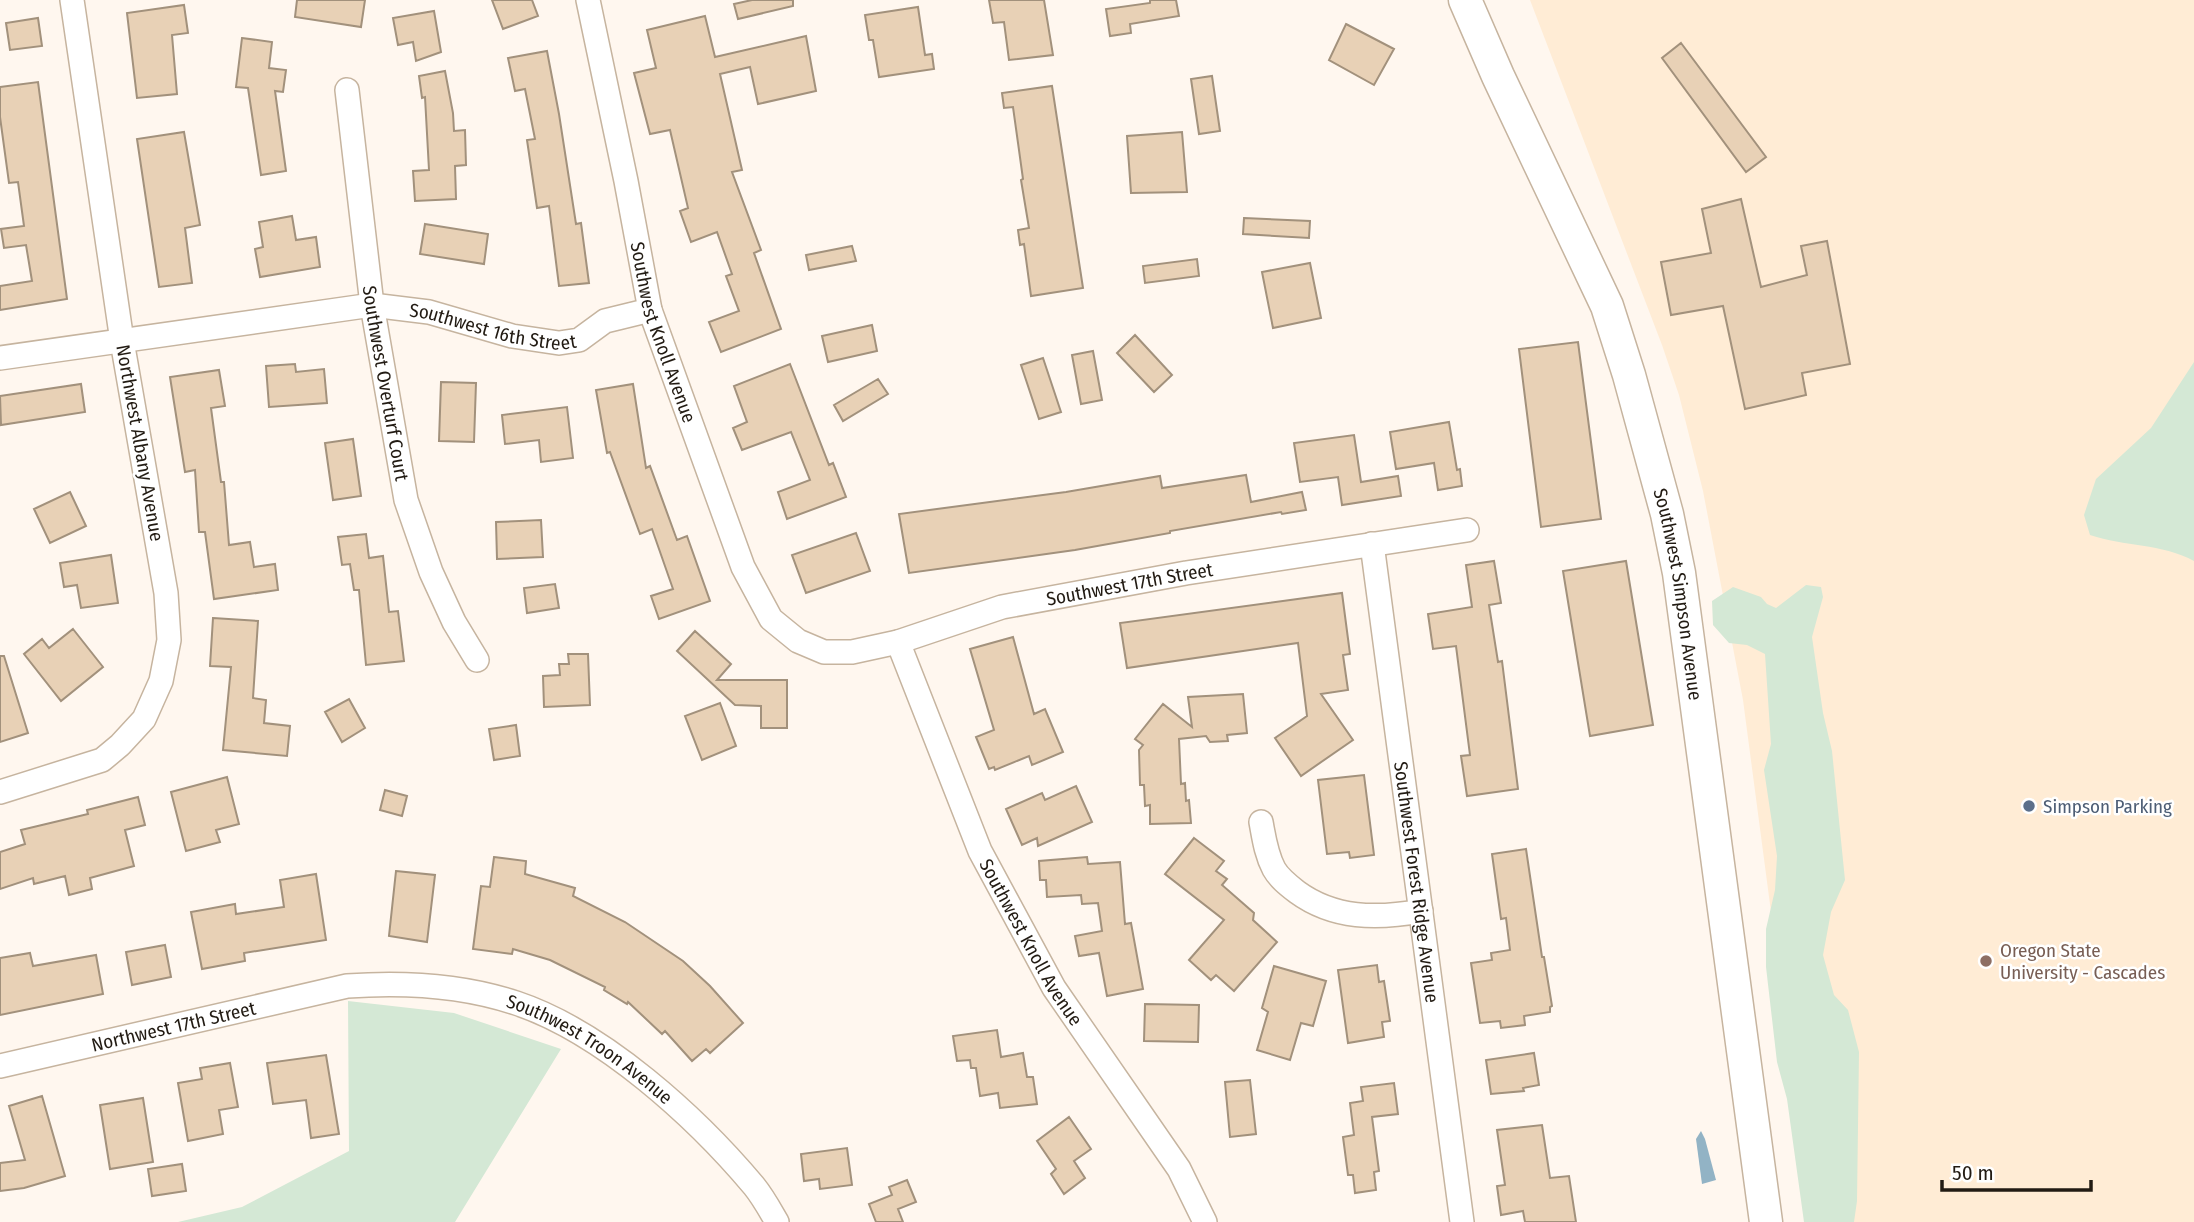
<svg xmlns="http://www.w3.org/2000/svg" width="2194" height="1222" font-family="'Fira Sans Condensed',sans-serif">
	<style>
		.built { fill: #ffecd5 }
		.green { fill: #d4e8d5 }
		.water { fill: #92b3c5 }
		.building { fill: #e8d1b6; stroke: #a2917c; stroke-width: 2 }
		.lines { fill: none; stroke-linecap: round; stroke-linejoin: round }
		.street-casing { stroke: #c6b49f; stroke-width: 26 }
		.secondary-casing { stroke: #c6b49f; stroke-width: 35 }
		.street { stroke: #fff; stroke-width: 23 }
		.secondary { stroke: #fff; stroke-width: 32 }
		.service-dot { fill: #5c6f8a; stroke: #fff; stroke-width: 2.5 }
		.education-dot { fill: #8d6e63; stroke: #fff; stroke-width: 2.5 }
		.labels { text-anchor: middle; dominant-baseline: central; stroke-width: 5; stroke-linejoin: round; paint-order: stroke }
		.street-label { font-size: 19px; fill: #221b13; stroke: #fff }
		.service-label { font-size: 19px; fill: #4e5e75; stroke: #fff; text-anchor: start }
		.education-label { font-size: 19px; fill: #785e54; stroke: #fff; text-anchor: start }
	</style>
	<rect width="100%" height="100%" fill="#fff7ef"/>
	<path class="built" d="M1530,0h664v1222h-382l-69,-522 -40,-209 -24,-96 -17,-50z"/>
	<path class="green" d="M2194,362v199c-33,-18 -69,-14 -104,-26l-6,-20 12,-36 55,-51z
		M1806,585l15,2 2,10 -11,40 11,76 9,38 13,129 -14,32 -8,43 11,40 14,15 11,42 -2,149 -3,21h-50l-17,-123 -10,-37 -11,-95v-38l9,-39 2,-34 -13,-86 7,-26 -6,-90 -18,-9 -18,-2 -16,-18 -1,-24 21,-14 28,10 6,7 9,4z
		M348,1001l106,12 107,36 -106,173h-277l64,-15 107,-56z"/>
	<path class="water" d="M1701,1131l4,8 11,41 -14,4 -6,-45z"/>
	<path class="building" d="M297,0h68l-4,27 -66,-10z
		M492,0h40l6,16 -35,13z
		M752,0h41v6l-55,13 -4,-15z
		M989,0h55l9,55 -44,5 -5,-38 -11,1z
		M1150,0h26l3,16 -49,8 1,9 -21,3 -4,-27 44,-6z
		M184,5l4,28 -16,2 5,59 -40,4 -10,-85z
		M918,7l7,48 7,-1 2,15 -55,8 -6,-37h-4l-4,-25z
		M434,11l7,41 -25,9 -3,-19 -15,3 -5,-27z
		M705,16l10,41 91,-21 10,55 -58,13 -8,-37 -30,7 22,96 -10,2 29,78 -7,3 27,76 -60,23 -12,-30 30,-11 -13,-35 6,-2 -15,-42 -26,10 -11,-31 8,-3 -18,-78 -20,4 -16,-61 22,-5 -9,-38z
		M38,18l4,28 -32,4 -4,-27z
		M1346,24l48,25 -20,36 -45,-25z
		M242,38l30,4 -3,26 17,2 -3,22 -8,-1 11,80 -25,4 -13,-87 -12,-1z
		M1681,43l85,114 -20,15 -84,-114z
		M547,51l12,63 17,110 5,-1 8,60 -30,3 -10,-80 -12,2 -10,-68 8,-1 -10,-50 -10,2 -7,-33z
		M445,71l8,42 1,18 11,-1 1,35 -11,1 1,33 -41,2 -2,-30 16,-1 -4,-73 -3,1 -3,-22z
		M1212,76l8,55 -21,3 -8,-55z
		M38,82l29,217 -67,11v-24l32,-5 -6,-36 -22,3 -3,-19 23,-3 -6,-44 -9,1 -9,-66v-30z
		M1052,86l31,202 -52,8 -7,-52 -4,1 -2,-15 11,-2 -8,-48 2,-1 -10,-72 -9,1 -2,-15z
		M184,132l16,93 -15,3 7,55 -33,4 -22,-148z
		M1182,132l5,60 -56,1 -4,-57z
		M1741,199l20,88 46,-12 -6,-29 26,-5 23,123 -48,9 4,22 -61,14 -22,-103 -52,9 -10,-53 50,-9 -9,-44z
		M292,216l4,24 20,-3 4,30 -60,10 -5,-28 8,-2 -4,-25z
		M1244,218l66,3 -1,17 -66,-4z
		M425,224l63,10 -4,30 -64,-10z
		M852,246l4,15 -47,9 -3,-15z
		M1197,259l2,17 -54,7 -2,-17z
		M1310,263l11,55 -48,10 -11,-56z
		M872,325l5,26 -49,11 -6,-26z
		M1135,335l37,40 -18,17 -37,-39z
		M1578,342l23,177 -60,8 -22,-178z
		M1093,351l9,49 -21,4 -9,-49z
		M1043,358l18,54 -22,7 -18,-54z
		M295,364l1,8 28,-3 3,34 -58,4 -3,-41z
		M790,364l39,101 4,-2 13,34 -59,22 -9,-27 32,-12 -19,-48 -49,18 -9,-22 14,-6 -13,-36z
		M219,370l6,36 -14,2 10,74h3l5,63 21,-3 4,25 21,-3 3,26 -64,9 -9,-67h-6l-4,-62 -10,2 -15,-95z
		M878,379l10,15 -45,27 -9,-16z
		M441,382l35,1 -2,59 -35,-1z
		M81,384l4,28 -84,13 -1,-29z
		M633,384l13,84 4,-2 27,74 10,-4 23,65 -51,18 -8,-23 22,-7 -21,-60 -12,5 -30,-82 -3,1 -11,-63z
		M567,407l6,51 -32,4 -2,-22 -34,4 -3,-29z
		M1449,422l8,48 3,-1 2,17 -24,4 -4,-27 -38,6 -6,-37z
		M1354,435l7,47 37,-6 3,20 -59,9 -4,-28 -38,5 -6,-39z
		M353,439l8,57 -28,4 -8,-57z
		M1246,475l5,27 51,-10 4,18 -24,4 -1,-2 -111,19v2l-95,17 -166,23 -10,-59 167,-22 94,-16 2,12z
		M70,492l16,34 -36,17 -16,-34z
		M541,520l2,37 -46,2 -1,-37z
		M856,533l14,38 -64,22 -14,-38z
		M366,534l3,24 14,-2 6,56 9,-1 6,50 -38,4 -7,-75h-5l-4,-26 -8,1 -4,-28z
		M111,555l7,48 -37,5 -4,-23 -13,2 -4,-24z
		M1494,561l7,42 -12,2 9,57 4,-1 16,128 -51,7 -6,-40 9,-1 -14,-109 -23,3 -5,-35 44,-7 -6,-42z
		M1626,561l27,164 -63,11 -27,-165z
		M555,584l4,24 -32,5 -3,-25z
		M1342,593l8,61 -7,1 5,35 -27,4 32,46 -52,36 -26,-38 32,-22 -9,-73 -171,25 -7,-45z
		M213,618l45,3 -5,77 13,2 -2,23 26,3 -3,30 -64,-6 8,-83 -21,-1z
		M73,629l30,38 -42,34 -37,-47 18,-15 7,9z
		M695,631l36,33 -14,16h70v48h-26v-22l-26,-1 -58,-54z
		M1013,637l21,77 11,-5 18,43 -31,13 -3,-9 -34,14 -1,-3 -5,2 -13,-32 18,-7 -24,-81z
		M568,654h20l2,51 -46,2 -1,-31 17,-1 -1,-11h10z
		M0,656h4l24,77 -28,9z
		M1243,694l4,39 -20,2 1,6 -18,1 -4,-6 -27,3 2,45 4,-1 1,18 3,-1 2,23 -41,1v-19l-5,1 -1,-21h-4l-1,-35 4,-5 -8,-6 28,-35 29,23 -4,-30z
		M349,699l16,29 -23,14 -17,-30z
		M720,703l16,43 -34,14 -17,-44z
		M516,725l4,31 -26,4 -5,-31z
		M1364,775l10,80 -24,3 -1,-6 -22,2 -9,-74z
		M227,777l12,47 -23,6 4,12 -34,9 -15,-59z
		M1076,786l16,36 -54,24 -1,-8 -15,7 -16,-36 36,-16 3,7z
		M385,790l22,6 -5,20 -22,-6z
		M138,797l7,28 -20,5 9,36 -44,12 2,11 -23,6 -4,-19 -31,8 -1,-6 -33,11v-37l25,-8 -4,-14 67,-16 -1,-4z
		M1194,838l30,23 -8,10 11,8 -5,6 32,28 -1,7 24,22 -43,49 -18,-16 -5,5 -22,-20 35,-40 -59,-46z
		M1526,849l16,108h2l8,49 -2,1v5l-26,4 1,9 -24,3 -1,-7 -20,2 -9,-60 21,-3 -1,-7 19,-3 -4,-32 -5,1 -9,-65z
		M494,857l32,4 -1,13 50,14 -2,8 52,26 58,39 27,25 33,37 -33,30 -4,-4 -14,12 -27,-30 -3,3 -34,-32 -1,2 -23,-14 1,-3 -55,-27 -37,-11 -1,5 -39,-5 8,-63 9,1z
		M1087,857l1,7 32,-2 5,62 6,-1 12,66 -36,7 -8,-43 -20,3 -4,-20 27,-5 -4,-28 -16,1 -1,-9 -34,2 -1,-17h-6l-1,-19z
		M396,871l39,4 -8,67 -38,-6z
		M316,874l10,66 -82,13 1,8 -43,8 -11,-57 44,-8 1,10 48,-7 -4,-27z
		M165,945l6,32 -39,8 -6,-33z
		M30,953l3,13 63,-11 7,39 -103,21v-57z
		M1377,965l2,17 5,-1 6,40 -8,1 2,15 -36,6 -10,-73z
		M1274,966l52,15 -13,45 -12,-3 -11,37 -33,-10 11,-38 -6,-4z
		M1145,1004l54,1 -1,37 -54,-1z
		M997,1030l4,27 22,-4 4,24h6l4,27 -37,4 -2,-15 -18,3 -4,-28h-5l-1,-8 -13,1 -4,-25z
		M1534,1053l5,32 -16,3 1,3 -33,3 -5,-34z
		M326,1055l13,79 -28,4 -5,-38 -33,4 -6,-41z
		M230,1063l8,44 -19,3 4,24 -35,7 -10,-58 24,-4 -2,-11z
		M1250,1080l6,54 -26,3 -5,-55z
		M1394,1083l4,31 -26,3 7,54 -5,1 2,18 -21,3 -2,-18h-5l-5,-38 11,-2 -4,-32 13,-2 -2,-14z
		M42,1096l23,80 -41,12 -24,3v-28l25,-3 -16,-54z
		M143,1098l10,64 -43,7 -10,-64z
		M1069,1117l22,32 -17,12 11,17 -21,16 -13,-20 5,-5 -19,-28z
		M1542,1125l8,53 19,-2 7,46h-51l-2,-11 -22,4 -4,-29 8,-1 -8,-55z
		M847,1148l5,37 -32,4 -1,-10 -15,2 -3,-27z
		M182,1164l4,27 -34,5 -4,-27z
		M907,1180l9,22 -18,7 5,13h-27l-7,-18 23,-9 -3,-8z"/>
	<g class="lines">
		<g class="street-casing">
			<g id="street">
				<path id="s1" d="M588,0l38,181 24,129 93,257 28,52 27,22 26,11h28l46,-10 104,-35 184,-34 281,-43"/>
				<path id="s2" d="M347,90l25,215 34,195 25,72 23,50 23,38"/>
				<path id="s3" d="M0,358l372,-53 57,7 83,24 47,7 20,-3 26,-19 45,-11"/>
				<path id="s4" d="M1372,544l90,678"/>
				<path id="s5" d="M898,642l82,209 74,137 125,181 26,53"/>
				<path d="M0,792l102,-32 18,-15 24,-26 17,-38 8,-41 -3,-47 -44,-252 -50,-341"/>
				<path d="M1261,822c3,16 5,32 13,47 5,9 14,16 23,23 37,27 80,27 124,19"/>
				<path id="s6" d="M0,1066l347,-80c56,-4 115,-1 169,17 87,29 180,114 238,183 9,11 16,24 23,36"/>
			</g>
		</g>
		<g class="secondary-casing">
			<g id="secondary">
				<path id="s7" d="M1465,0l33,76 109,230 22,69 38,139 12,59 87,649"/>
			</g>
		</g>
		<use href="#street" class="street"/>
		<use href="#secondary" class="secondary"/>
	</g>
	<circle class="service-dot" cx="2029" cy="806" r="7"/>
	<circle class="education-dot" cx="1986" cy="961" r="7"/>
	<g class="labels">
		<g class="street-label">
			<text stroke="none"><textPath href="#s3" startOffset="499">Southwest 16th Street</textPath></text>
			<text stroke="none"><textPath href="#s1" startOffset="341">Southwest Knoll Avenue</textPath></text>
			<text stroke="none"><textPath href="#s2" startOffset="296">Southwest Overturf Court</textPath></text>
			<text transform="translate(140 443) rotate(80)">Northwest Albany Avenue</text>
			<text stroke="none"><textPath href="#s1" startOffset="1026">Southwest 17th Street</textPath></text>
			<text stroke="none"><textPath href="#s7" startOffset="635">Southwest Simpson Avenue</textPath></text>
			<text stroke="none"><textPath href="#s4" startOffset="341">Southwest Forest Ridge Avenue</textPath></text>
			<text stroke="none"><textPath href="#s5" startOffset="329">Southwest Knoll Avenue</textPath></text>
			<text stroke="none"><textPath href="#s6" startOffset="178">Northwest 17th Street</textPath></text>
			<text stroke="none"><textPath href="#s6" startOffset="614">Southwest Troon Avenue</textPath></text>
		</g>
		<g class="service-label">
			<text x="2043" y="806">Simpson Parking</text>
		</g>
		<g class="education-label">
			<text x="2000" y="950">Oregon State<tspan x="2000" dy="22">University - Cascades</tspan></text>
		</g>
	</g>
	<path d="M1942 1180v10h149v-10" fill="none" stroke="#221b13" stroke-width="3.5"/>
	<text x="1952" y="1180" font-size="21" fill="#221b13" stroke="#ffffff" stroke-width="5" paint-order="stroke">50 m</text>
</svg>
